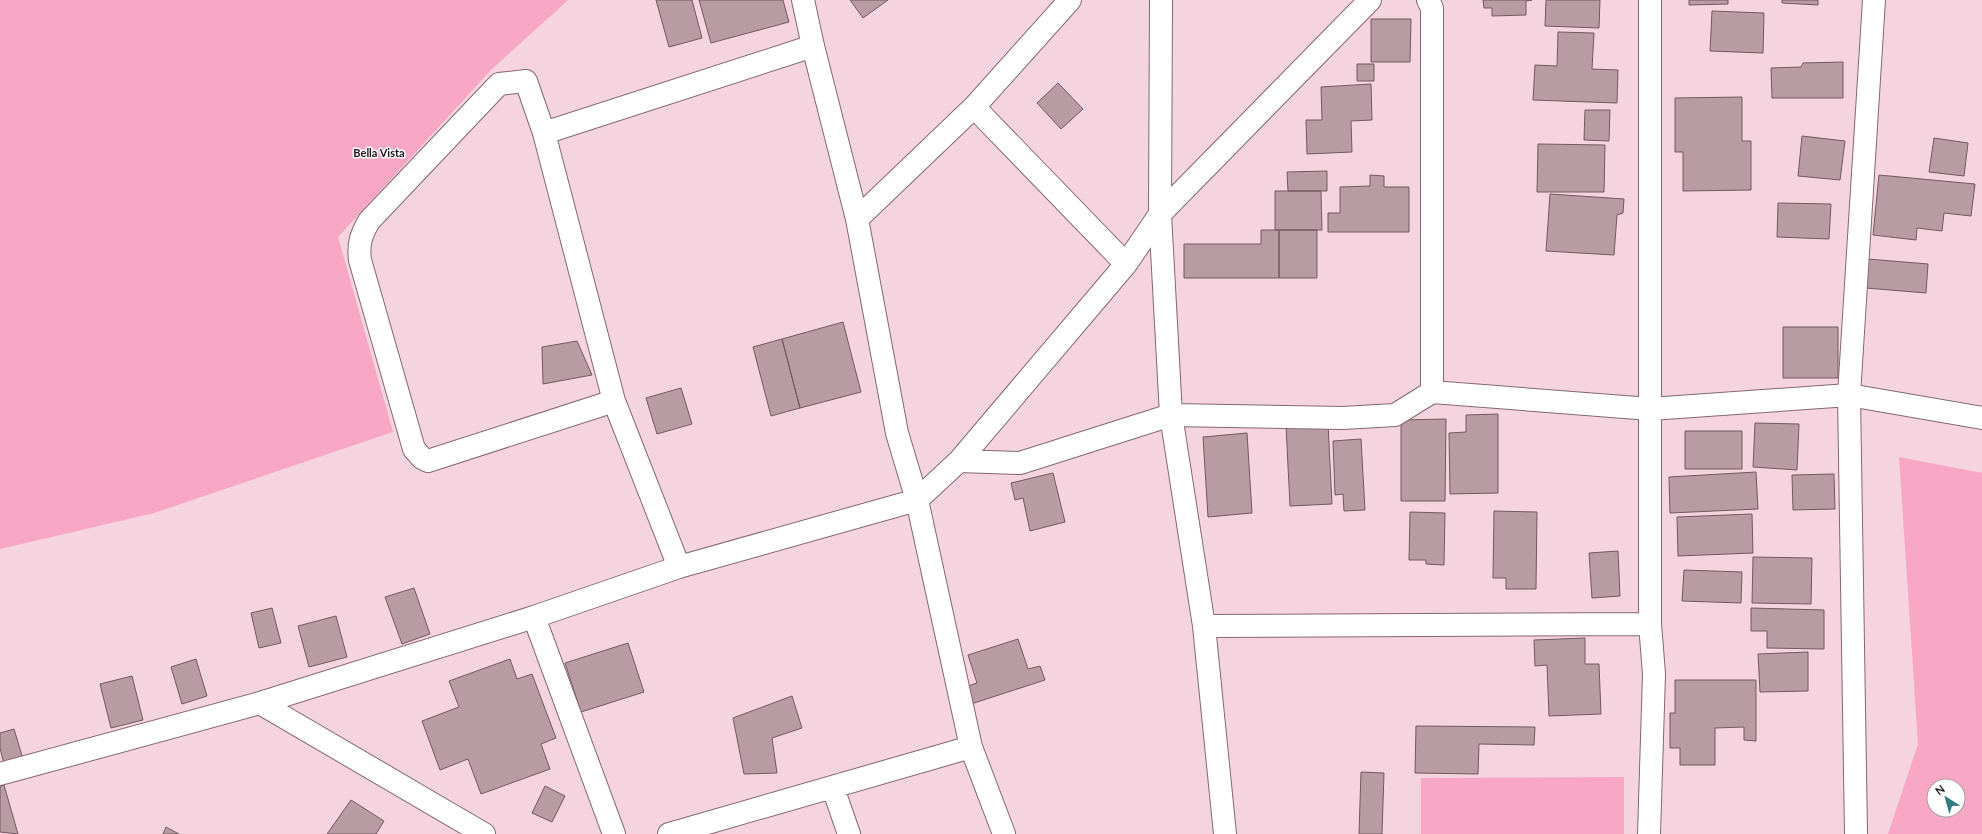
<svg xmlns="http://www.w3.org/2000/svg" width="1982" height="834" font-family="Lato,sans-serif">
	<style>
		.green { fill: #f7a6c3; fill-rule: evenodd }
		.building { fill: #b99ba4; stroke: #735861 }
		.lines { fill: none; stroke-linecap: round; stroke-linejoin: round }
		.minor-casing { stroke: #846871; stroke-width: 24 }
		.minor { stroke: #fff; stroke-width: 22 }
		.labels { text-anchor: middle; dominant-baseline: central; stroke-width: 3; stroke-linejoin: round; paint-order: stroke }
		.neighbourhood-label { font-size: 11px; font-weight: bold; fill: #1d1216; stroke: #fff }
	</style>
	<rect width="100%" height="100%" fill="#f5d4df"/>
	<path class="green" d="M0,0h568l-77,70 -153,167 55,195 -239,81 -154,36z
		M1899,457l83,16v361h-94l30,-90zM1934,786h24v24h-24z
		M1624,777v57h-203v-56z"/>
	<path class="building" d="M656,0h36l10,38 -33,9z
		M699,0h84l6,22 -78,21z
		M850,0h38l-25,18z
		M1483,0h49l-6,1v14l-34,1v-8h-8z
		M1546,0h54l-1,28 -54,-2z
		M1689,0h39v4l-39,1z
		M1782,0h36v5l-36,-2z
		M1712,11l52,2 -1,40 -53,-2z
		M1371,19h40l-1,43h-39z
		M1558,32l36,1 -2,36 26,1 -1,33 -84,-3 2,-35 22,1z
		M1843,62v36h-71l-1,-30 30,-1 2,-4z
		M1357,64h17v17h-17z
		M1058,83l25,26 -22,20 -24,-26z
		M1371,84l1,36 -21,1 1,31 -45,2 -1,-34h16l-1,-33z
		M1742,97v44h9v49l-68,1v-39h-8v-54z
		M1585,110h25l-1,31 -25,-1z
		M1802,136l43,5 -5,39 -42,-4z
		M1934,138l34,5 -4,33 -35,-4z
		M1538,144l67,1 -1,47h-67z
		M1327,171v20h-39l-1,-19z
		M1370,175l14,1v11h25v45h-81v-19h12v-26l30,-1z
		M1879,175l96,9 -4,32 -27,-3 -2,18 -25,-3 -1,12 -43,-5z
		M1275,191h46l1,39h-47z
		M1550,194l74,5 -1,14 -6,2 -3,40 -68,-4z
		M1778,203l53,1 -2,35 -52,-2z
		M1261,230h18v48h-95v-34h77z
		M1279,230h38v48h-38z
		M1868,259l60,5 -2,29 -60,-5z
		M843,322l18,70 -61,16 -18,-69z
		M1783,327h55v51h-55z
		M782,339l18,69 -29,8 -18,-69z
		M577,341l15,34 -49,9 -1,-37z
		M681,388l11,36 -35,10 -11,-36z
		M1498,414v79l-48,1 -1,-61 17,-1v-17z
		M1446,419l-1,82h-44v-81z
		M1755,423l44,1 -2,46 -44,-3z
		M1328,424l4,80 -42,2 -4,-80z
		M1685,431h57v38h-57z
		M1247,433l5,80 -44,4 -5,-80z
		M1361,439l4,71 -21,1 -1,-17 -8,1 -2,-54z
		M1756,472l2,37 -88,4 -1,-36z
		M1053,473l12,49 -35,9 -7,-33 -8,2 -4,-17z
		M1834,474l1,35 -42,1 -1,-35z
		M1494,511l43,1 -1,77h-30v-11h-13z
		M1410,512l35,1 -1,52 -18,-1v-4h-17z
		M1752,514l1,39 -75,3 -1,-39z
		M1618,551l2,45 -28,2 -3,-45z
		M1753,557l59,1 -1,46 -59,-1z
		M1684,570l58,2 -1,31 -59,-2z
		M414,588l16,46 -28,10 -17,-47z
		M272,608l9,35 -22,5 -8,-35z
		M1751,608l73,2v39l-57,-1v-17h-16z
		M336,616l11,41 -38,10 -11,-41z
		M1585,638v26h14l2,50 -52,2 -2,-51 -12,1 -1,-26z
		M1018,639l10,30 12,-3 5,14 -74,24 -6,-17 12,-4 -9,-28z
		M628,643l16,49 -63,20 -16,-49z
		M1808,652v39l-48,1 -2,-38z
		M196,659l11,37 -25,8 -11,-37z
		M510,659l7,20 15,-5 24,64 -15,6 9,25 -69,25 -13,-35 -28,11 -18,-49 37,-14 -10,-26z
		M132,676l11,44 -32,8 -11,-44z
		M1675,680h81v61l-12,-1v-13l-29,1v37h-35v-17h-10v-35h5z
		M792,696l10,32 -30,10 5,35 -33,1 -11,-56z
		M1416,726l119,1 -1,18 -55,-1 -1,30 -63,-1z
		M14,729l9,30 -19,5 -4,-16v-15z
		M1361,772l23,1 -2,61h-23z
		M4,785l14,49 -18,-2v-46z
		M545,786l20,10 -13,26 -20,-9z
		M351,800l33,21 -8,13h-49z
		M166,827l13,7h-16z"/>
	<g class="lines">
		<g class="minor-casing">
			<path id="minor" d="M803,0l10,46 44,173 40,214 20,67 42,-39 61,2 151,-48 172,3 52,-3 37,-23 218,17 199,-14 133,23
				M1161,0l-1,214 11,201 33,211 21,208
				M1428,0l4,8v384
				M974,107l152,157
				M544,133l269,-87
				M857,219l117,-112 96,-107
				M614,401l-186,60 -6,-3 -8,-9 -54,-189c-2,-16 1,-25 9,-39l130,-137 27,-3 18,52 70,268 65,166
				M959,461l167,-197 34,-50 210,-214
				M534,617l145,-50 238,-67 54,247 33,87
				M1204,626l446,-2
				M260,703l224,131
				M0,774l260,-71 274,-86 80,217
				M833,788l16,46
				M669,834l302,-87
				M1649,834l5,-160 -4,-50v-624
				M1856,834l-7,-439 25,-395"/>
		</g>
		<use href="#minor" class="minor"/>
	</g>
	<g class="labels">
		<g class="neighbourhood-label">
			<text x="379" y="152">Bella Vista</text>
		</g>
	</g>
	<g transform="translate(1946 798) rotate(323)"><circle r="19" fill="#ffffff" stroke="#a5a0a2"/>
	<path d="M0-3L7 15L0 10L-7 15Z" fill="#347c82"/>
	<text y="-6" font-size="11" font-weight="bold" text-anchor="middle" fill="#1d1216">N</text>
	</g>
</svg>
